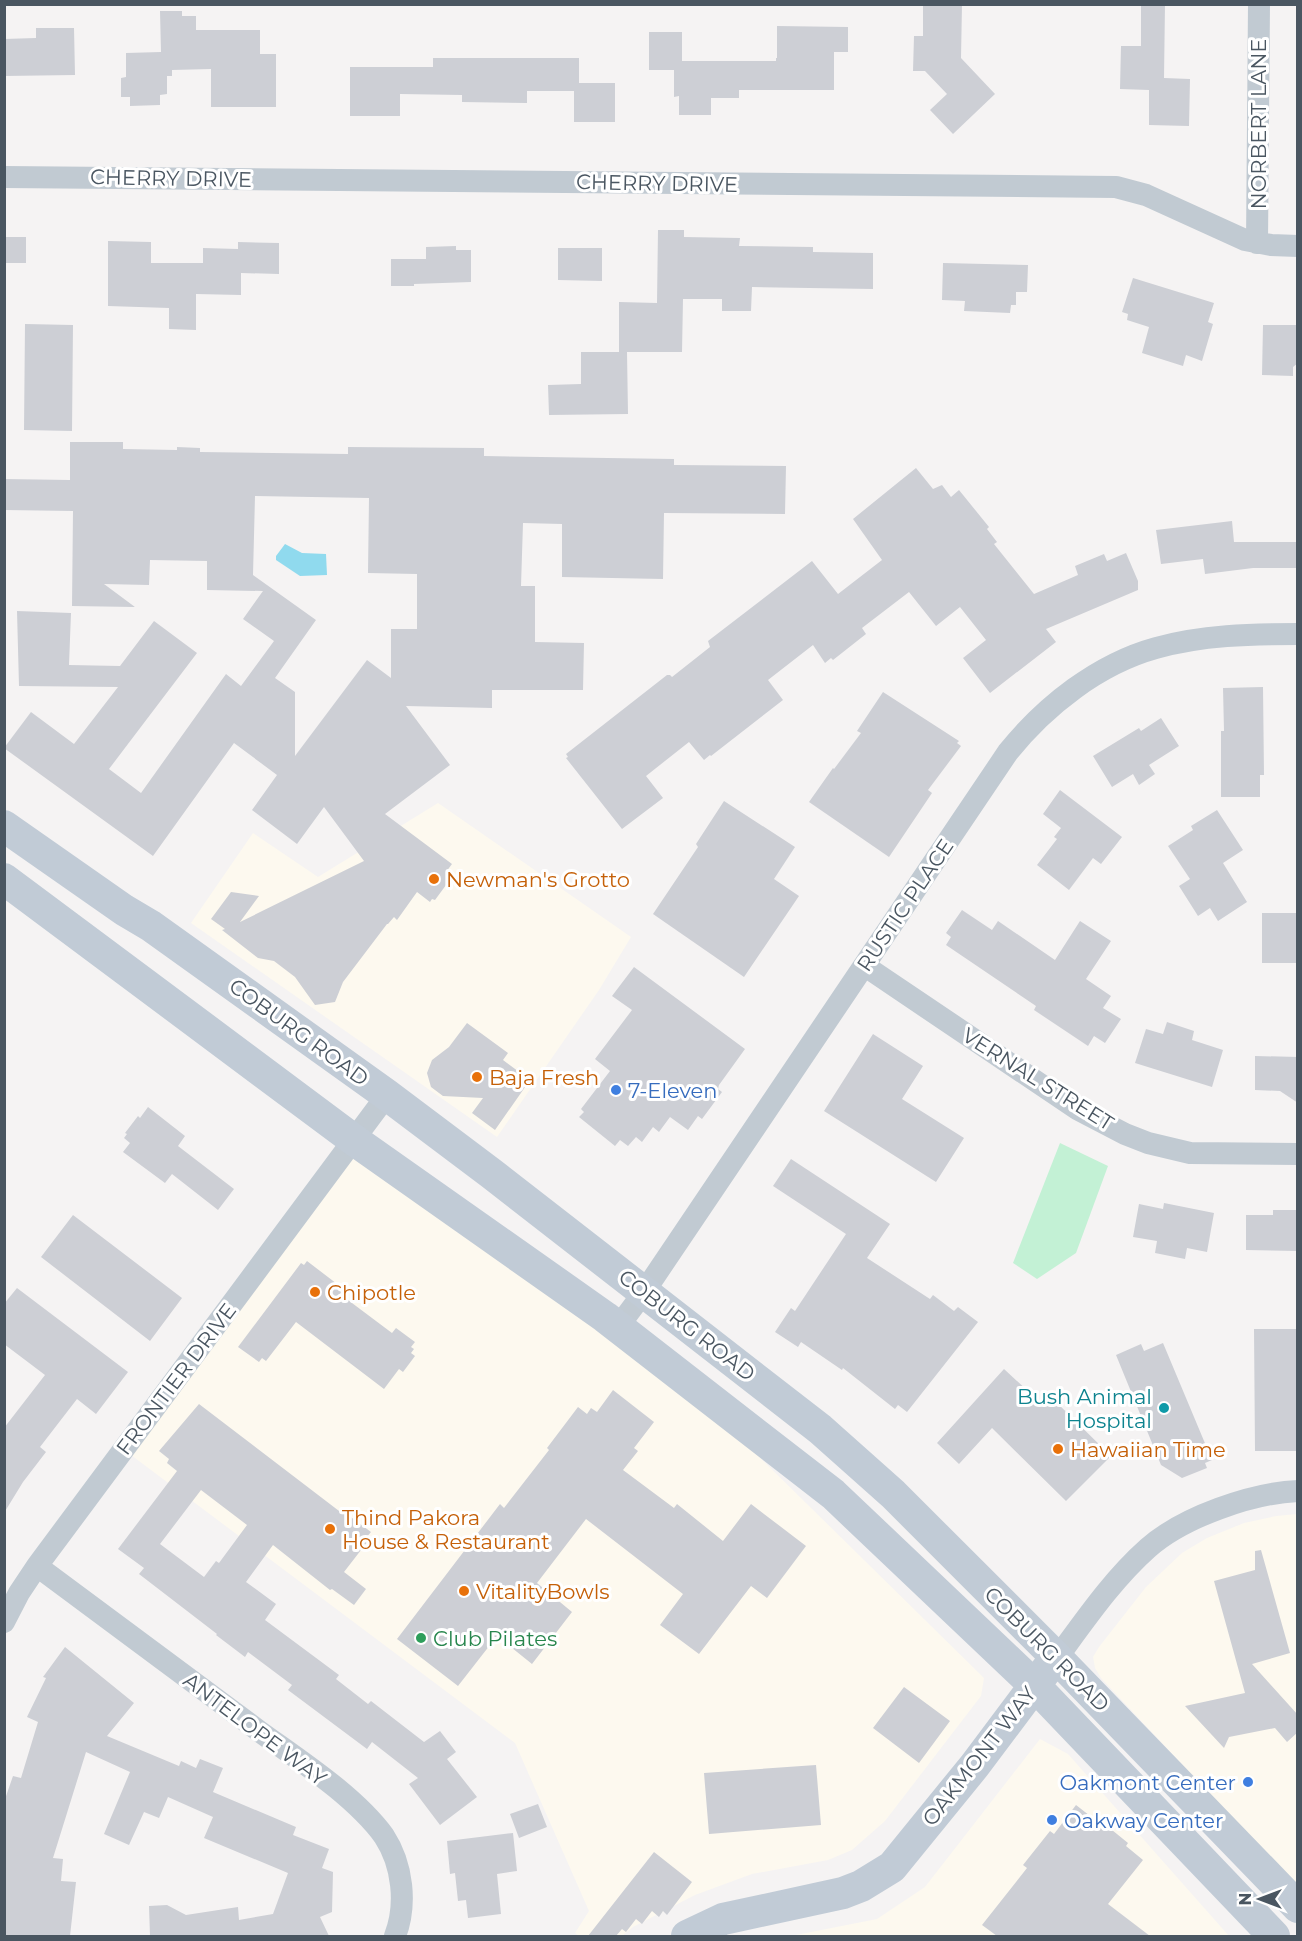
<svg xmlns="http://www.w3.org/2000/svg" width="1302" height="1941" font-family="Montserrat,sans-serif">
	<style>
		.commercial { fill: #fdf9ef }
		.green { fill: #c3f1d5 }
		.water { fill: #90daee }
		.building { fill: #cdcfd5; fill-rule: evenodd }
		.lines { fill: none; stroke-linecap: round; stroke-linejoin: round }
		.street { stroke: #c1cad2; stroke-width: 22 }
		.secondary { stroke: #c1cbd6; stroke-width: 32 }
		.food-dot { fill: #e8710a; stroke: #fff; stroke-width: 2 }
		.shop-dot { fill: #3f7fe0; stroke: #fff; stroke-width: 2 }
		.culture-dot { fill: #0f9aa8; stroke: #fff; stroke-width: 2 }
		.leisure-dot { fill: #2e9e5b; stroke: #fff; stroke-width: 2 }
		.labels { text-anchor: middle; dominant-baseline: central; stroke-width: 6; stroke-linejoin: round; paint-order: stroke }
		.street-label { font-size: 21px; fill: #4a5661; stroke: #fff }
		.food-label { font-size: 21px; fill: #c56008; stroke: #fff; text-anchor: start }
		.shop-label { font-size: 21px; fill: #366cbe; stroke: #fff; text-anchor: start }
		.culture-label { font-size: 21px; fill: #0d838f; stroke: #fff; text-anchor: end }
		.leisure-label { font-size: 21px; fill: #27864d; stroke: #fff; text-anchor: start }
	</style>
	<rect width="100%" height="100%" fill="#f5f3f3"/>
	<path class="commercial" d="M438,803l193,134 -32,53 -102,147 -306,-214 62,-90 65,44z
		M354,1140l332,245 298,293 -3,18 -96,125 -33,29 -24,10 -76,14 -57,21 -62,32 -11,9h-43l-4,-3 14,-22 -74,-168 -392,-294z
		M1297,1514v373l-196,-209 -6,-10 -2,-11 6,-10 47,-60 36,-34 25,-15 37,-15 32,-7z
		M1040,1739l28,15 161,182h-438l86,-17 48,-32z"/>
	<path class="green" d="M1060,1143l48,23 -32,87 -39,26 -24,-16z"/>
	<path class="water" d="M285,544l17,9 24,1 1,21 -27,1 -24,-16v-4z"/>
	<path class="building" d="M923,4h39l-1,54 34,36 -42,40 -23,-24 17,-16 -22,-23h-12l1,-35h9z
		M1141,4h24l-1,74 26,1 -1,47 -40,-1v-35l-29,-1 1,-43h20z
		M160,11h22v5h14v14h64v24h16v53h-65v-38l-39,1v6h-5v18l-7,1v10l-30,1v-9h-9v-19l5,-1v-24l35,-1z
		M777,26l71,1v25h-14v38h-95v8h-28v17h-32v-19l-5,1v-27h-25v-38h33v29h94v-3h1z
		M36,28h38l1,47 -71,1v-37l32,-1z
		M433,58h146v25h36v39h-41v-31h-47v12l-65,-1v-7l-62,-1v22h-50v-49h83z
		M658,230h26v7l56,1 -1,8 74,1v5l60,1v36l-121,-2 -1,24h-29v-12h-39l-1,53h-55l1,62 -79,1 -1,-30 33,-1v-32h38v-50l38,1z
		M4,237h22v26h-22z
		M108,241l43,1v21h52v-15l35,1v-7l41,1v31l-38,-1v22l-45,-1v36l-27,-1v-21l-61,-2z
		M456,246v4h15v32l-57,2v2h-23v-27h35v-12z
		M558,248h44v33l-44,-1z
		M943,263l85,2 -1,27h-11v13h-5l-1,8 -46,-2 1,-10 -23,-1z
		M1133,278l81,25 -6,19 5,2 -11,37 -16,-6 -3,11 -41,-13 7,-26 -22,-7 1,-6 -6,-2z
		M25,324l48,1 -1,106 -48,-1z
		M1263,325h35v38l-5,4v9l-31,-1z
		M70,442h53v7l54,1v-3l23,1v4l148,2v-7l136,1v8l190,3v6l112,1 -1,48 -121,-1 -1,66 -101,-2v-53l-39,-1 -2,63h14v56l49,1 -1,47h-91v18l-86,-2 44,59 -65,49 67,50 -6,8 3,3 -3,4 3,2 -14,19 -3,-1 -2,3 -13,-10 -20,28 -3,-3 -6,7h-1l-44,58 -8,20 -20,3 -20,-28 -21,-16 -16,-3 -36,-28 3,-1 -14,-10 20,-27 28,4 -19,26 124,-61 -40,-54 -27,37 -45,-34 25,-35 -43,-32 -81,113 -149,-108 27,-36 43,32 44,-57 -99,-1 -2,-75 54,2 -2,52 51,1 34,-45 43,32 -88,116 32,24 85,-119 15,12 33,-45 -31,-22 20,-28 -56,-1v-29l-57,-1 -1,25 -45,-1 31,23 -63,-1 1,-95 -69,-1v-31l66,1zM255,496l114,2 -1,75 49,1v55h-26v49l-24,-18 -72,96v-64l-20,-14 41,-58 -63,-45z
		M916,468l17,21 9,-4 9,12 8,-7 30,37 -2,2 10,13 -3,2 40,50 44,-19 -3,-9 29,-12 3,7 19,-8 12,28v9l-92,39 10,13 -66,51 -27,-35 23,-18 -26,-33 -24,19 -27,-34 -47,36 4,6 -33,26 -2,-2 -6,5 -12,-18 -45,35 15,20 -72,56 -1,-1 -6,5 -15,-18 -43,34 17,22 -41,31 -56,-71 2,-1 -2,-3 101,-79h3l2,2 38,-30 -2,-6 104,-80 26,33 44,-34 -29,-41z
		M1232,521l2,21h64v26h-45l-48,6 -2,-15 -42,5 -5,-34z
		M1263,687l1,88h-4v22h-39v-66h3l-1,-43z
		M883,692l76,49 -2,2 4,3 -33,44 4,3 -43,64 -80,-55 24,-34 1,1 27,-36 -4,-2z
		M1161,718l18,28 -30,19 6,9 -16,11 -6,-11 -21,13 -19,-31 46,-28 2,3z
		M1060,790l62,47 -21,27 -8,-6 -24,32 -32,-25 20,-26 -3,-2 7,-9 -18,-14z
		M724,801l71,46 -21,32 25,17 -55,81 -91,-63 45,-67 -2,-3z
		M1217,810l26,40 -20,13 24,39 -29,19 -8,-13 -12,8 -19,-30 11,-7 -22,-33 25,-16 -2,-4z
		M962,910l30,20 6,-9 57,39 25,-39 31,20 -25,38 25,17 -8,12 18,11 -16,24 -11,-7 -6,10 -54,-36 2,-4 -90,-61 5,-8 -5,-4z
		M1262,913h36v50h-36z
		M634,967l111,82 -26,36 -1,4 4,3 -20,27 -4,-3 -10,14 -18,-13 -11,15 -6,-5 -11,15 -6,-5 -8,9 -8,-6 -5,6 -36,-29 5,-5 -3,-3 29,-38 -15,-12 37,-49 -20,-14z
		M1167,1022l27,9 -2,9 31,10 -11,37 -77,-24 11,-34 17,5z
		M467,1023l41,30 -5,7 27,20 -35,50 -23,-17 11,-15 -40,-2 -12,-9 -4,-14 5,-13 17,-13z
		M873,1034l50,32 -21,33 62,39 -28,44 -112,-71z
		M1255,1056l43,1v46l-18,-12 -25,-1z
		M148,1107l37,29 -7,10 56,43 -16,21 -46,-36 -7,9 -42,-31 7,-9 -6,-5 3,-4 -2,-1 13,-17 2,2z
		M791,1159l99,65 -23,34 63,41 3,-4 21,16 4,-4 20,15 -71,90 -9,-7 -3,4 -52,-41 -1,2 -41,-28 -3,5 -23,-15 16,-24 4,3 51,-77 -73,-48z
		M1164,1203l50,10 -7,39 -20,-4 -2,11 -30,-6 2,-12 -24,-4 6,-33 24,5z
		M1273,1210h25v41l-52,-1v-35h27z
		M73,1215l109,83 -32,43 -109,-84z
		M307,1261l34,26 -2,3 2,2 -1,2 52,39 4,-5 19,14 -4,5 3,2 -3,4 4,3 -12,16 -4,-3 -15,20 -88,-67 -30,39 -4,-3 -3,4 -21,-15 63,-84 3,2z
		M17,1288l111,84 -32,42 -19,-15 -37,48 6,5 -23,30 -19,31v-85l41,-53 -41,-31v-40z
		M1254,1329h44v122h-43z
		M1163,1343l49,117 -7,3 2,5 -25,10 -21,-13 -45,-110 25,-11 3,7z
		M1004,1369l38,35 8,-8 61,60 -45,45 -74,-73 -33,36 -22,-21z
		M613,1390l41,32 -20,26 4,3 -15,19 51,38 3,-4 46,37 28,-37 55,42 -39,52 -16,-12 -52,68 -39,-29 23,-31 -97,-75 -49,64 35,29 -40,52 -35,-28 -39,50 -61,-47 103,-135 4,4 45,-58 -2,-2 31,-41 9,7 4,-6 6,4z
		M199,1404l144,110 1,-2 27,20 -6,7 3,2 -24,31 22,17 -12,16 -22,-16 -2,1 -57,-45 -27,37 30,22 -11,16 74,55 -3,4 32,25 3,-3 53,41 16,-11 16,21 -9,7 30,38 -37,28 -31,-41 9,-6 -46,-36 -5,7 -79,-59 4,-5 -44,-33 -3,5 -29,-22 1,-1 -78,-60 5,-6 -26,-19 59,-78 -10,-8 2,-4 -10,-8zM201,1490l46,35 -28,38 -3,-2 -12,16 -44,-33z
		M1261,1550l29,103 -38,11 46,51v17l-11,10 -12,-14 -46,9 -5,11 -39,-42 60,-13 -31,-112 41,-11v-19z
		M65,1647l69,56 -27,33 72,30 2,-5 15,7 4,-9 23,9 -10,24 83,35 -3,8 36,14 -7,19 11,4 -1,40 -12,5 9,19h-179l-1,-30 18,-1 19,10 52,-8 1,13 34,-6 15,-41 -84,-35 9,-21 -45,-20 -9,21 -15,-6 -15,33 -25,-11 26,-62 -44,-20 -33,106 10,1 -2,22 15,1 -6,54h-66v-134l9,-26 8,2 17,-56 -11,-5 19,-39 -3,-1z
		M904,1687l46,34 -31,42 -46,-35z
		M816,1765l5,60 -112,9 -5,-61z
		M538,1804l9,23 -28,11 -9,-24z
		M1076,1805l18,14 2,-2 32,26 -2,3 17,14 -35,44 42,32h-153l-15,-11 45,-57 -4,-3 27,-34 4,3z
		M513,1833l4,38 -20,3 4,40 -33,4 -2,-18 -8,1 -3,-28 -5,1 -3,-33z
		M654,1852l38,30 -25,33 -4,-4 -4,6 -7,-6 -10,13 -6,-5 -10,13 -4,-3 -6,7h-28z"/>
	<g class="lines">
		<path class="street" d="M4,177l1112,10 30,8 99,45 26,5 27,1
			M1257,243l2,-239
			M865,966l212,143 48,25 23,9 42,10 108,1
			M618,1327l26,-35 364,-540c37,-46 90,-88 148,-104 46,-13 95,-14 142,-14
			M37,1566c74,55 148,110 222,165 40,29 96,65 125,105 19,29 23,69 11,100
			M4,1622l15,-29 18,-27 350,-471
			M1057,1658c28,-38 56,-79 91,-110 35,-31 104,-55 150,-57"/>
		<path class="secondary" d="M4,826l120,84 27,16 236,169 105,79 328,255 73,65 164,164 241,249
			M4,879l350,261 251,177 228,177 201,191 240,251
			M687,1936l36,-17 120,-26 18,-7 31,-19 83,-102 72,-96"/>
	</g>
	<g class="food-dot">
		<circle cx="434" cy="879" r="6"/>
		<circle cx="477" cy="1077" r="6"/>
		<circle cx="315" cy="1292" r="6"/>
		<circle cx="1058" cy="1449" r="6"/>
		<circle cx="330" cy="1529" r="6"/>
		<circle cx="464" cy="1591" r="6"/>
	</g>
	<g class="shop-dot">
		<circle cx="616" cy="1090" r="6"/>
		<circle cx="1248" cy="1782" r="6"/>
		<circle cx="1052" cy="1820" r="6"/>
	</g>
	<circle class="culture-dot" cx="1164" cy="1408" r="6"/>
	<circle class="leisure-dot" cx="421" cy="1638" r="6"/>
	<g class="labels">
		<g class="street-label">
			<text transform="translate(1258 124) rotate(-90)">NORBERT LANE</text>
			<text transform="translate(171 178) rotate(1)">CHERRY DRIVE</text>
			<text transform="translate(657 183) rotate(1)">CHERRY DRIVE</text>
			<text transform="translate(905 905) rotate(-56)">RUSTIC PLACE</text>
			<text transform="translate(299 1032) rotate(36)">COBURG ROAD</text>
			<text transform="translate(1038 1079) rotate(32)">VERNAL STREET</text>
			<text transform="translate(687 1325) rotate(38)">COBURG ROAD</text>
			<text transform="translate(176 1379) rotate(-53)">FRONTIER DRIVE</text>
			<text transform="translate(1047 1649) rotate(45)">COBURG ROAD</text>
			<text transform="translate(255 1729) rotate(37)">ANTELOPE WAY</text>
			<text transform="translate(979 1756) rotate(-52)">OAKMONT WAY</text>
		</g>
		<g class="food-label">
			<text x="446" y="879">Newman's Grotto</text>
			<text x="489" y="1077">Baja Fresh</text>
			<text x="327" y="1292">Chipotle</text>
			<text x="1070" y="1449">Hawaiian Time</text>
			<text x="342" y="1517">Thind Pakora<tspan x="342" dy="24">House &amp; Restaurant</tspan></text>
			<text x="476" y="1591">VitalityBowls</text>
		</g>
		<g class="shop-label">
			<text x="628" y="1090">7-Eleven</text>
			<text x="1236" y="1782" text-anchor="end">Oakmont Center</text>
			<text x="1064" y="1820">Oakway Center</text>
		</g>
		<g class="culture-label">
			<text x="1152" y="1396">Bush Animal<tspan x="1152" dy="24">Hospital</tspan></text>
		</g>
		<g class="leisure-label">
			<text x="433" y="1638">Club Pilates</text>
		</g>
	</g>
	<rect width="1302" height="1941" fill="none" stroke="#4a5661" stroke-width="12"/>
	<g transform="translate(1260 1899) rotate(270)" stroke="#ffffff" stroke-width="4.5" paint-order="stroke">
	<path d="M0-4.5L10 22L0 15L-10 22Z" fill="#4a5661"/>
	<text y="-9" font-size="16" font-weight="bold" text-anchor="middle" fill="#4a5661">N</text>
	</g>
</svg>
